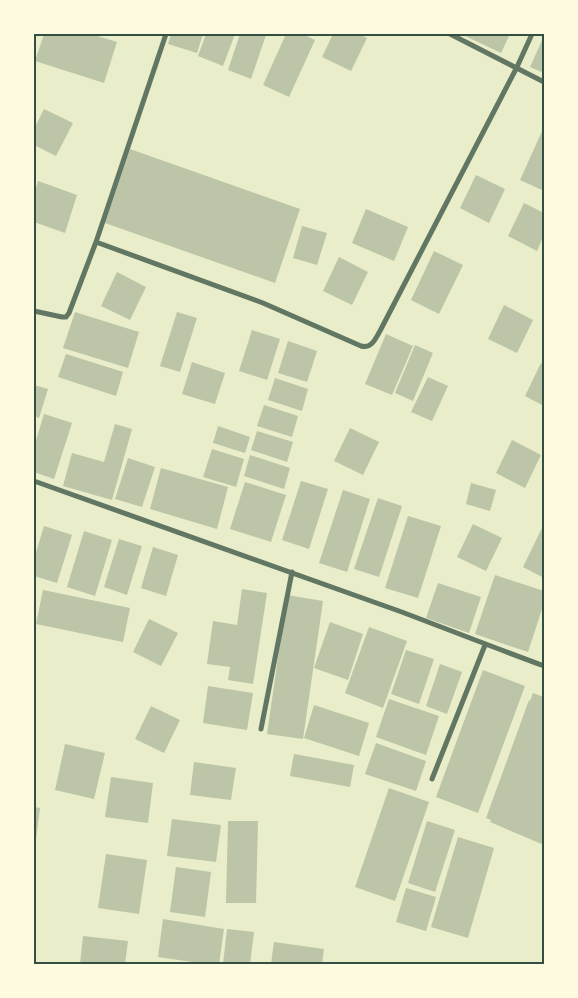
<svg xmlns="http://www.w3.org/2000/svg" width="578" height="998" font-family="Montserrat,sans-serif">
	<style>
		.building { fill: #bcc5a7 }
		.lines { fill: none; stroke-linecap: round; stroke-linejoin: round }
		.minor { stroke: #617663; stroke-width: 5 }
		.neatline { fill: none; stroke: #344e41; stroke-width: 2 }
	</style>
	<rect width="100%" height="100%" fill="#e9edc9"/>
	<path class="building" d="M44,34h47l26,8 -13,41 -69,-22z
		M171,34h32l-6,19 -29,-9z
		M206,34h29l-12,32 -25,-10z
		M240,34h22l4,1 -15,44 -23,-9z
		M286,34h17l12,6 -26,57 -26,-12z
		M333,34h26l8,4 -16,33 -29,-14z
		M461,34h49l-9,19z
		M544,36v37l-14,-6z
		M44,109l29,14 -17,33 -22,-11v-16z
		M543,129l1,1v61l-24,-11z
		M130,149l170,60 -25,74 -170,-60z
		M476,175l29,14 -16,34 -29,-15z
		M38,181l39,14 -12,38 -31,-11v-27z
		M524,203l20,10v22l-7,16 -29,-15z
		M366,209l42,18 -14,34 -42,-18z
		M302,226l25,7 -10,32 -24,-7z
		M434,251l29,14 -24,49 -28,-14z
		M339,257l29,15 -16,33 -29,-14z
		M117,272l29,15 -16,33 -29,-14z
		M504,305l29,15 -16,33 -29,-14z
		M75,312l64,20 -11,36 -65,-20z
		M177,312l20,6 -17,54 -20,-6z
		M252,330l28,9 -13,41 -28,-9z
		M386,334l27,12 -21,49 -27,-11z
		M288,341l29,10 -10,31 -29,-9z
		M415,345l18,8 -20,48 -18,-8z
		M66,354l57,18 -7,24 -58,-19z
		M192,362l33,11 -10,31 -33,-10z
		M541,363l3,2v41l-19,-10z
		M428,377l20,9 -16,35 -21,-9z
		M275,378l33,11 -6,22 -34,-11z
		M34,385l14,4 -9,29 -5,-2z
		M264,405l34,11 -6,21 -35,-11z
		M44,414l28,9 -18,56 -20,-7v-25z
		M115,424l17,5 -20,71 -49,-14 9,-33 32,9z
		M218,426l32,11 -5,16 -32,-10z
		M350,428l29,14 -16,33 -29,-14z
		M257,431l36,11 -6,20 -36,-12z
		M512,440l29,15 -16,33 -29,-15z
		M212,449l32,10 -8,28 -33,-10z
		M250,455l40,13 -6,21 -40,-13z
		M128,458l27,9 -13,40 -27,-8z
		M161,468l67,19 -11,42 -67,-20z
		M301,481l27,8 -19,60 -27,-9z
		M245,482l41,13 -15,47 -41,-13z
		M471,483l25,7 -6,21 -24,-7z
		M343,490l27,9 -23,73 -28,-9z
		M378,498l24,8 -23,71 -25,-8z
		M408,516l33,10 -23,72 -33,-10z
		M473,524l29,14 -16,33 -29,-14z
		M44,526l28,9 -15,48 -23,-7v-17z
		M542,528l2,1v49l-21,-11z
		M84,531l28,9 -17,56 -28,-9z
		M119,539l23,7 -15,49 -23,-8z
		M153,547l25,8 -12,41 -25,-8z
		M495,575l49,16v12l-16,49 -53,-18z
		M438,583l43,14 -12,36 -43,-15z
		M242,589l25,4 -14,91 -25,-4 2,-13 -23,-3 6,-43 24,4z
		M43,590l87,18 -7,34 -87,-18z
		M287,595l36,6 -20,138 -36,-5z
		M149,619l29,14 -17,33 -28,-14z
		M330,622l33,12 -15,46 -34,-12z
		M369,627l38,14 -24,67 -38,-15z
		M406,650l28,9 -15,45 -28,-10z
		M440,664l22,8 -15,42 -21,-8z
		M483,670l42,16 -47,127 -42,-16z
		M208,686l45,7 -6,37 -44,-7z
		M533,693l11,4v84l-2,7 2,1v56l-54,-23 1,-2 -5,-2 43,-118 1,1z
		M389,699l50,17 -13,39 -50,-18z
		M314,705l55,18 -10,33 -55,-18z
		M151,706l29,14 -16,33 -29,-14z
		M376,743l50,18 -10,30 -51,-17z
		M65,744l40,9 -11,46 -39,-9z
		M294,754l60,11 -4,22 -60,-11z
		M194,762l42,6 -5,32 -41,-5z
		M111,777l42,6 -5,40 -43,-6z
		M389,788l40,14 -34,99 -40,-14z
		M34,807l6,1 -5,39h-1z
		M172,819l49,6 -5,37 -49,-6z
		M228,821h30l-2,82h-30z
		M427,821l28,9 -20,62 -27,-9z
		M458,837l36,11 -26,90 -37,-11z
		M106,854l41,6 -8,54 -41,-6z
		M176,867l35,5 -6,45 -35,-5z
		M406,888l30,9 -10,34 -30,-9z
		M163,919l61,10 -5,35h-13l-48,-7z
		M227,929l27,3 -4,32h-27z
		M83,936l45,5 -3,23h-45z
		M274,942l50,7 -2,15h-51z"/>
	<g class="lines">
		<path class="minor" d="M450,34l94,48
			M96,242l167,61 98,43c11,3 15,-8 20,-17l136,-262 15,-33
			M34,311l28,6h4l3,-4 27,-71 70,-208
			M34,481c121,43 243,86 365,130 48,18 96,37 145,55
			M261,729l31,-157
			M432,779l53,-134"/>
	</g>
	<rect width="578" height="998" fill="none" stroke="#fefae0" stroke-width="70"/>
	<rect x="35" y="35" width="508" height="928" class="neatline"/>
</svg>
